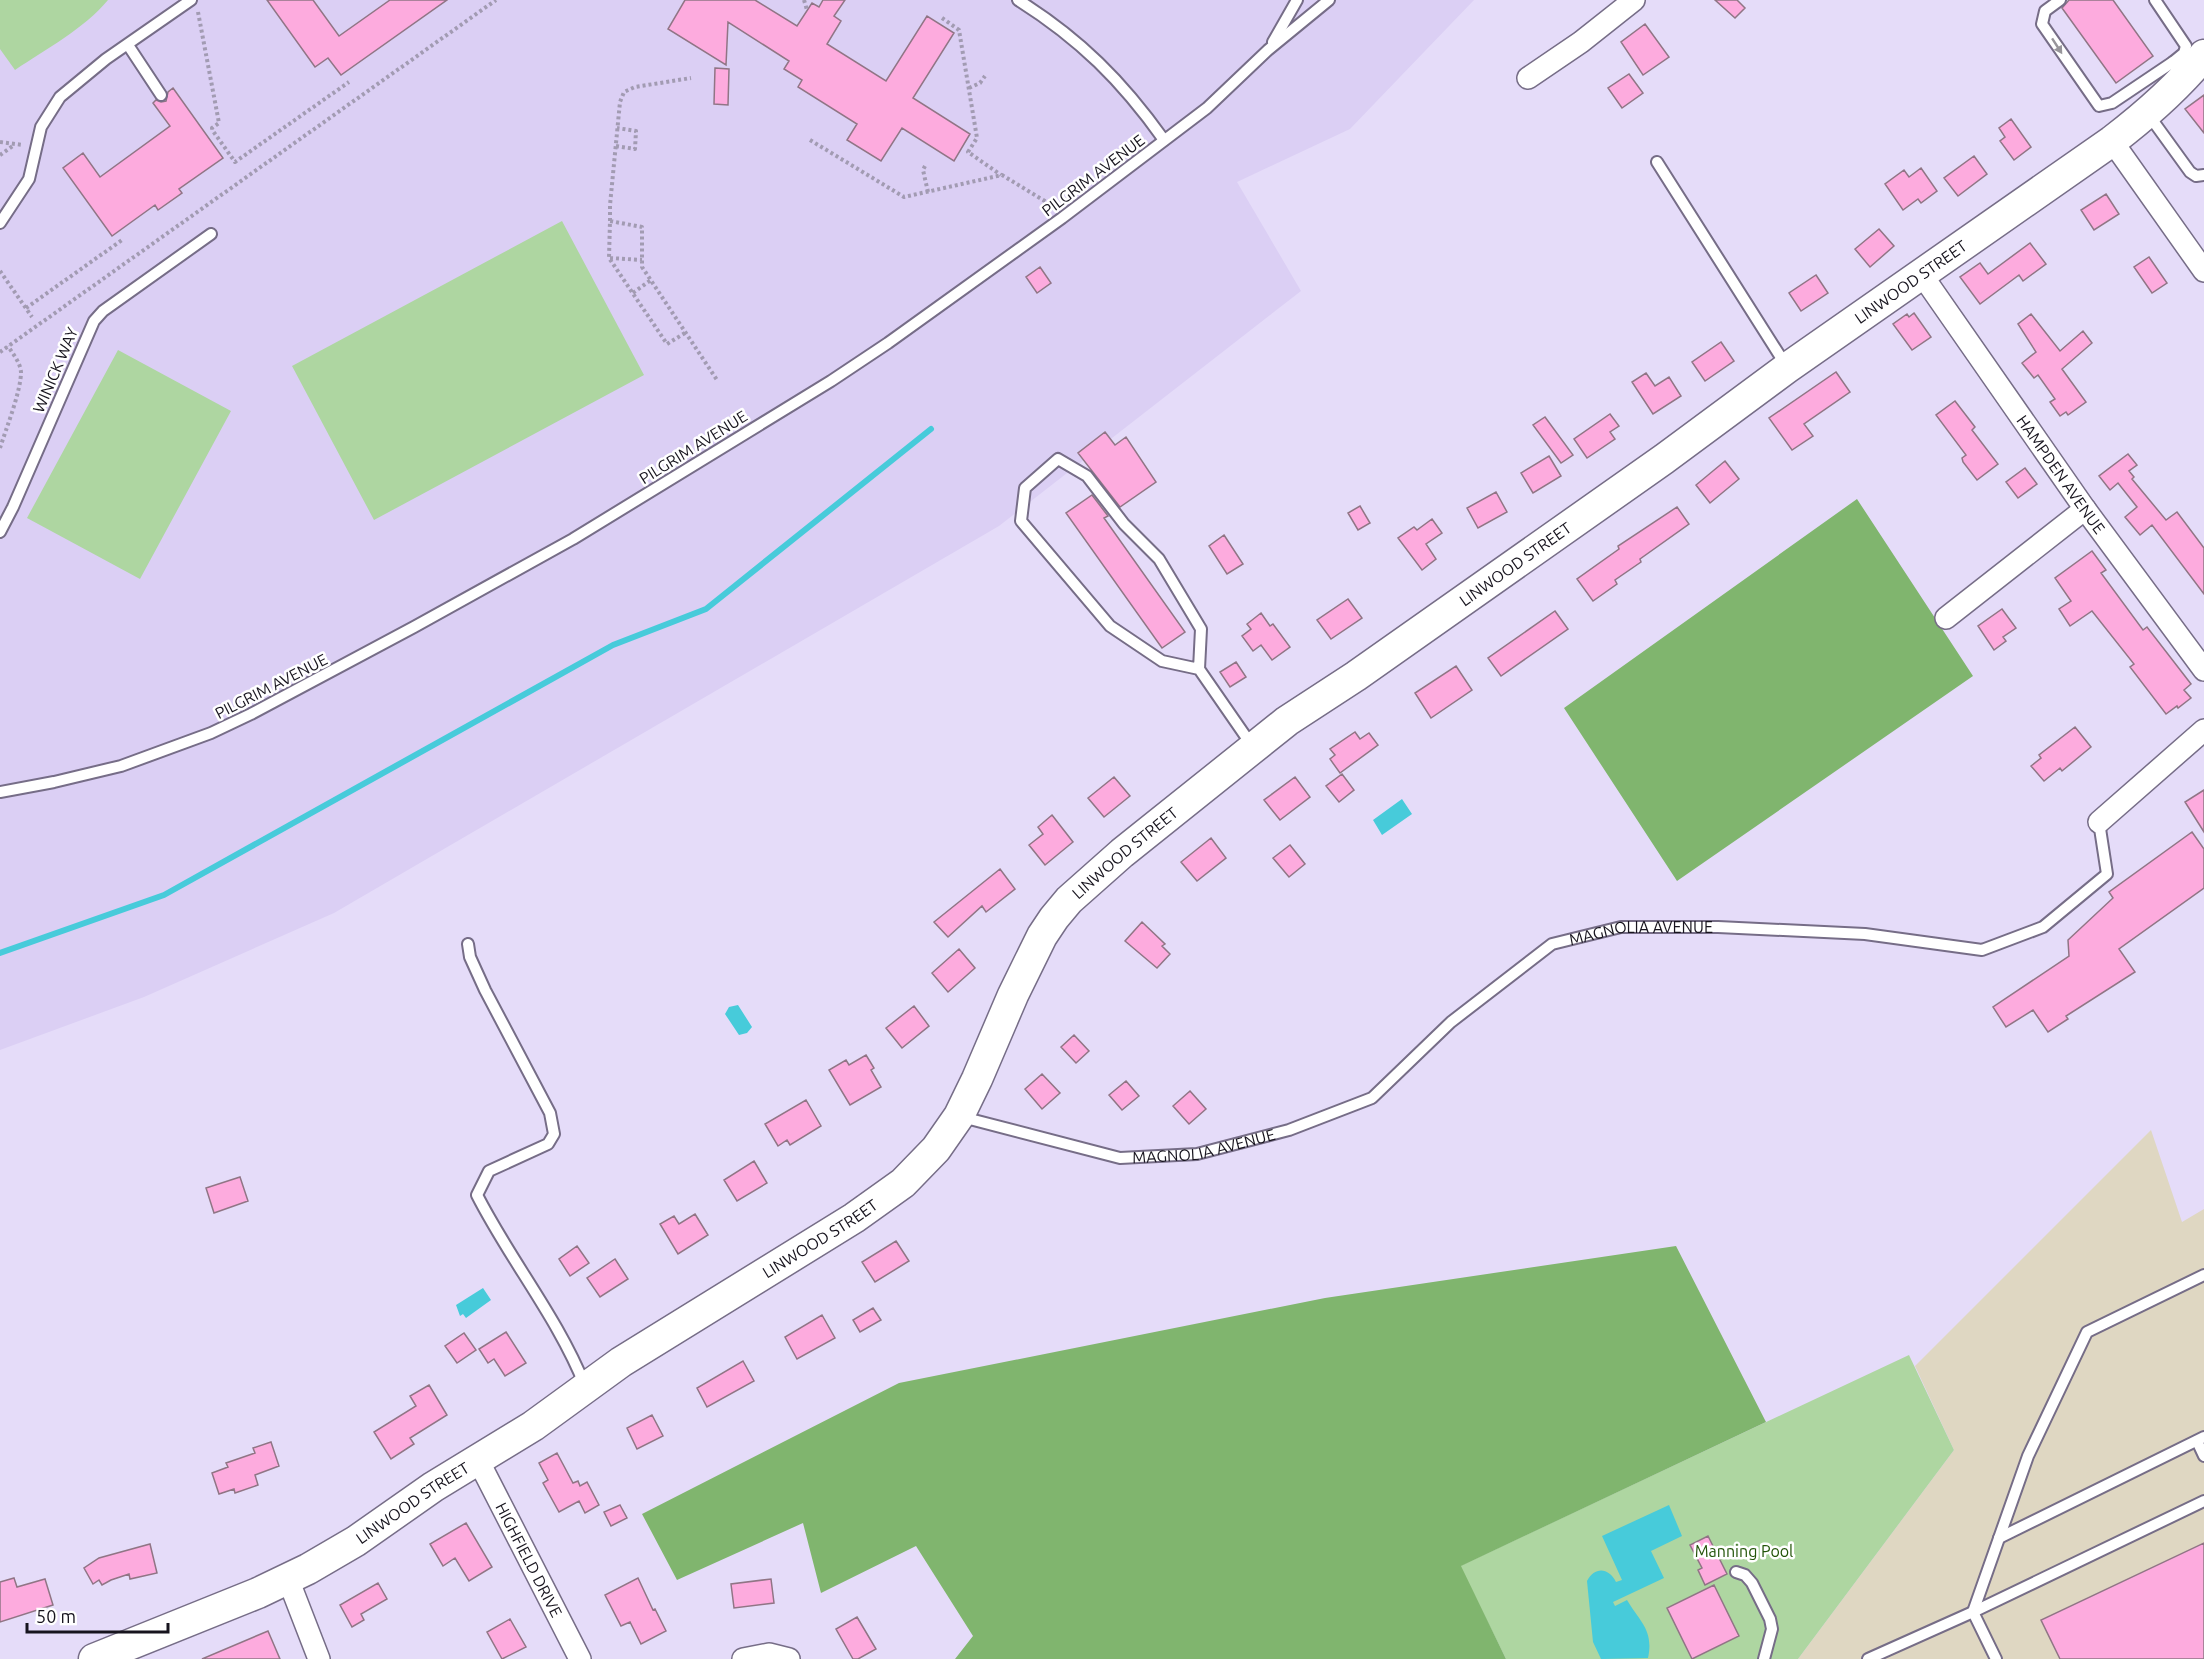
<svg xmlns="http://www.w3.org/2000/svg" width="2204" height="1659" font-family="Ubuntu,sans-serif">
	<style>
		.built { fill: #dbcff4 }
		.education { fill: #dfd7c2 }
		.green { fill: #aed6a1 }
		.forest { fill: #80b56e }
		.water { fill: #47cbda }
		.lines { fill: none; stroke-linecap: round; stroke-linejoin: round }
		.stream { stroke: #47cbda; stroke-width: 6 }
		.building { fill: #fdabde; stroke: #907585; stroke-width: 1.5 }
		.lane-casing { stroke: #766d87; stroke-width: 14 }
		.street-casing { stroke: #766d87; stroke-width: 24 }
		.secondary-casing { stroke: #766d87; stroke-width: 33 }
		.path { stroke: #a29bb2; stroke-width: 4; stroke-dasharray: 3 3; stroke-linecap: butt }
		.lane { stroke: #fff; stroke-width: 10 }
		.street { stroke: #fff; stroke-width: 21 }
		.secondary { stroke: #fff; stroke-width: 30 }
		.oneway { fill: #97959a }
		.labels { text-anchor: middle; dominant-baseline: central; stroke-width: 5; stroke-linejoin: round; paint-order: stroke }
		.street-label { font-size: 16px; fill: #17141e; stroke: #fff }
		.park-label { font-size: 16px; fill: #215307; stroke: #fff }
	</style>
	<rect width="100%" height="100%" fill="#e5dcf9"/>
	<path class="built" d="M0,0h1474l-124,129 -113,53 64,109 -302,235 -665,387 -190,84 -144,53z"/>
	<path class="education" d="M2151,1130l31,92 22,-13v450h-406l156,-209 -39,-84z"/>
	<path class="green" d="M0,0h108c-24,29 -62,49 -93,70l-15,-21z
		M562,221l82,154 -270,145 -82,-154z
		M118,350l113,61 -91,168 -113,-61z
		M1909,1355l45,95 -156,209h-292l-46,-93z"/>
	<path class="forest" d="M1857,499l116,177 -296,205 -113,-173z
		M1676,1246l90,176 -305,144 45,93h-551l18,-23 -57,-90 -95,47 -18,-70 -126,57 -35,-66 257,-131 426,-85z"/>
	<path class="water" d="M1402,799l10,15 -30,21 -9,-15z
		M738,1005l14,22 -5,6 -8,2 -14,-21 4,-7z
		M483,1288l8,12 -25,18 -3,-4 -3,2 -4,-11z
		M1669,1505l13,31 -31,15 13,27 -51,24 2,4 12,-6c13,22 27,30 21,58l-47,1 -8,-17 -6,-61c8,-15 22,-13 29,1l6,-2 -20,-44z"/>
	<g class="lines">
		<path class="stream" d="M0,953l164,-58 449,-250 93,-36 225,-180"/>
	</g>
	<path class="building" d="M267,0h46l26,36 51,-36h57l-106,75 -13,-17 -13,9z
		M685,0h70l42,26 15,-23 7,4 4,-7h22l-11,16 7,5 -14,23 59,37 41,-65 27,17 -41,65 57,36 -16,27 -52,-33 -21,33 -34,-21 10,-16 -59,-37 4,-7 -18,-11 5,-8 -61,-39 -2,43 -58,-36z
		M1715,0h22l8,8 -10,10z
		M2069,0h44l40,56 -37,27 -54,-75z
		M1645,24l24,33 -26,18 -22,-33z
		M715,68l14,1 -1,36 -14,-1z
		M1629,74l14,19 -21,15 -14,-20z
		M173,88l50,70 -44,31 3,4 -24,17 -3,-5 -43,31 -49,-68 20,-15 17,24 70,-51 -17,-23 3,-3 5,2 5,-1 2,-9z
		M2204,95v38l-19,-24z
		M2011,119l20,28 -17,13 -14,-19 5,-4 -6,-9z
		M1974,156l13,18 -29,22 -14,-18z
		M1921,168l16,23 -16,12 -3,-4 -15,11 -18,-26 19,-14 5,7z
		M2106,194l13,20 -25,16 -13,-20z
		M1879,229l15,17 -24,21 -15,-18z
		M2030,243l16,21 -23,17 -4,-6 -39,29 -20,-27 20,-14 8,11z
		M2149,257l18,26 -15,10 -18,-26z
		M1040,267l11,16 -14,10 -11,-16z
		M1816,275l12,18 -27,18 -12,-18z
		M1914,313l17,24 -19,13 -19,-26 14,-10 2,3z
		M2031,314l29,37 23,-20 9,12 -30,26 24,33 -18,13 -2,-3 -6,4 -10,-14 5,-3 -17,-24 -4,3 -12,-15 14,-11 -18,-28z
		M1721,342l13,19 -29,20 -13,-19z
		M1836,372l14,20 -46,32 9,12 -21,14 -23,-32z
		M1646,373l9,13 14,-9 12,19 -28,18 -21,-32z
		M1955,401l20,26 -3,3 26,34 -21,16 -14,-18 -1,-4 4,-3 -30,-40z
		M1610,414l9,12 -9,6 5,7 -28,19 -13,-19z
		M1545,417l28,38 -12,8 -28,-38z
		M1105,432l10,13 11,-8 30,45 -36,25 -42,-54z
		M2128,454l9,11 -8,6 5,6 -2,2 34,41 11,-8 27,36v46l-52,-69 -12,10 -15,-18 12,-10 -19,-24 -8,7 -11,-14z
		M1549,456l12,20 -28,17 -12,-20z
		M1725,461l14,18 -29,24 -14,-18z
		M2025,468l12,16 -19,14 -12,-16z
		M1496,492l11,20 -29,16 -11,-20z
		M1092,495l16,21 -4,2 81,114 -23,16 -96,-135z
		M1360,506l10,17 -12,7 -10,-17z
		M1677,507l12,17 -49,35 1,3 -26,18 2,4 -24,17 -16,-22 42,-30 -1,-3z
		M1432,519l10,14 -16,11 10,15 -14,11 -24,-32 16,-11 3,3z
		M1224,535l19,29 -16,10 -18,-28z
		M2092,551l14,19 -5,3 42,57 4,-3 44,57 -7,6 7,8 -13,10 -1,-2 -11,8 -36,-47 4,-3 -42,-53 -22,15 -11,-17 12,-8 -16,-23z
		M1348,599l14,19 -31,21 -14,-19z
		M2002,609l14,19 -13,9 3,4 -12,9 -16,-24z
		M1555,611l13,18 -67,47 -13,-18z
		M1261,613l9,13 3,-2 17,23 -18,13 -11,-15 -8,6 -11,-15 9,-7 -4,-5z
		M1236,662l10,15 -16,10 -10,-15z
		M1456,666l16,24 -41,28 -16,-25z
		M2075,727l16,20 -29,24 -2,-3 -16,13 -13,-15 10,-8 -2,-3z
		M1355,732l5,7 9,-6 9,12 -38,28 -10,-14 5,-4 -5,-6z
		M1342,774l12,16 -15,12 -13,-16z
		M1114,777l16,19 -26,21 -16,-19z
		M1295,777l15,20 -30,23 -16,-20z
		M2204,790v42l-19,-30z
		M1052,815l21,27 -28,23 -16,-20 14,-11 -5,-7z
		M2192,832l12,17v39l-85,61 16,23 -69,44 2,3 -20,13 -15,-22 -27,17 -13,-20 76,-51 -1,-16 45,-42 -4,-6z
		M1211,838l15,20 -29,23 -16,-19z
		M1290,845l15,19 -16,13 -16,-19z
		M1000,869l15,20 -29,23 -4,-6 -34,31 -14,-15z
		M1142,922l23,22 -3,2 8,8 -13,14 -32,-27z
		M959,949l16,19 -27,24 -16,-19z
		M914,1006l15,20 -27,22 -16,-20z
		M1074,1035l15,16 -13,12 -15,-16z
		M866,1055l8,13 -3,2 10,17 -31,18 -21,-35 17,-10 3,5z
		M1042,1074l18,19 -18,16 -17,-20z
		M1126,1081l13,15 -17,14 -13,-15z
		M1190,1091l16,18 -17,15 -16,-18z
		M806,1100l15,26 -31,19 -3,-5 -9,6 -13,-22z
		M754,1161l13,22 -30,18 -13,-21z
		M240,1177l8,24 -34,12 -8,-25z
		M695,1214l13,21 -30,19 -18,-30 14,-8 5,8z
		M896,1241l13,20 -34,21 -13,-20z
		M577,1246l12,17 -19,13 -11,-17z
		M615,1259l13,20 -28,18 -13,-19z
		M873,1308l8,12 -21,12 -7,-12z
		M822,1315l13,23 -38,21 -12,-22z
		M506,1332l20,31 -21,13 -11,-17 -6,4 -9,-14z
		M464,1333l12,17 -19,13 -12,-17z
		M743,1361l11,20 -47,26 -10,-19z
		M429,1385l18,30 -37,23 4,6 -23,15 -17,-27 42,-26 -6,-10z
		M652,1415l11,21 -26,13 -10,-21z
		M271,1442l8,24 -24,9 3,10 -23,8 -1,-4 -15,5 -7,-21 16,-6 -2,-4 29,-10 -2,-5z
		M557,1453l16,30 5,-2 2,5 7,-4 12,23 -14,8 -6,-12 -20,11 -16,-29 5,-3 -9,-17z
		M620,1505l7,13 -16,8 -7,-14z
		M466,1523l26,44 -23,14 -14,-23 -12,8 -13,-22z
		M1708,1536l19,38 -22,11 -7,-15 4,-2 -12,-23z
		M2204,1543v116h-144l-19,-39z
		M150,1544l7,29 -27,6 -1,-5 -18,6 -9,5 -3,-5 -6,4 -9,-16 15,-10z
		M14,1578l3,9 28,-8 8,26 -53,17v-40z
		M638,1578l15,32 2,-1 11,22 -25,13 -11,-22 -9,4 -16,-31z
		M771,1579l3,24 -40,5 -3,-24z
		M378,1583l9,16 -26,15 3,6 -12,7 -12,-22z
		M1714,1585l25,51 -47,23 -25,-51z
		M857,1617l19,32 -18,10h-5l-17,-30z
		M510,1619l16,28 -24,12 -15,-27z
		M268,1631l12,28h-78z"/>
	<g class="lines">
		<g class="lane-casing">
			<g id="lane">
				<path d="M1018,0c62,39 104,81 146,140"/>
				<path d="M2060,0l-15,11 -3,13 57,82 13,-3 61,-41"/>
				<path d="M2155,0l31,46 -2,7 -11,9 3,6"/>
				<path d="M1273,42l24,-42"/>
				<path d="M128,45l33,50"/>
				<path d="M2148,114l42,58 6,4 8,-1"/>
				<path d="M1657,162l130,205"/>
				<path d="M0,223l29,-44 12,-52 19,-30 46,-38 85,-59"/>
				<path d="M0,532l13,-25 81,-186 9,-10 108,-77"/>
				<path d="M1199,669l2,-40 -42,-70 -35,-35 -37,-48 -29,-17 -33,29 -4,33 89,105 52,35 37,8 54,78"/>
				<path d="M0,792l54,-10 67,-16 90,-33 40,-19 163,-87 159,-88 258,-158 57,-38 174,-125 145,-110 61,-58 61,-50"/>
				<path d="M468,944l2,13 15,33 65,123 4,21 -6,10 -59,27 -12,24c33,65 81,123 108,191"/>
				<path id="s1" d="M962,1117l158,41 77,-4 92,-24 83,-32 79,-76 101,-78 69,-17h97l147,7 117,16 61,-23 64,-53 -8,-52"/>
				<path d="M2197,1441l7,15"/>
				<path d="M1999,1538l205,-101"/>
				<path d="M1736,1572l9,3 7,8 18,36 2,10 -8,30"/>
				<path d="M1868,1659l105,-47 231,-111"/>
				<path d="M1996,1659l-23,-47 55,-156 59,-124 117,-57"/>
			</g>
		</g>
		<g class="street-casing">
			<g id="street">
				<path d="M1528,78l53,-36 53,-42"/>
				<path d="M2112,141l92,130"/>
				<path id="s2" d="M1922,275l163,234 119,161"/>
				<path d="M1946,618l139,-109"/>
				<path d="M2099,822l105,-92"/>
				<path id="s3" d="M478,1460l102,199"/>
				<path d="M288,1579l31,80"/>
				<path d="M743,1659l26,-5 20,5"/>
			</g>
		</g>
		<g class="secondary-casing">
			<g id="secondary">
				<path id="s4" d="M94,1659l164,-66 50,-24 48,-28 77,-54 100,-61 88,-64 233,-144 49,-35 33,-34 23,-33 18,-37 36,-84 29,-59 12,-18 15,-18 53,-47 165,-132 69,-45 308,-217 123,-91 325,-227c34,-26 65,-53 92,-86"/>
			</g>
		</g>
		<path class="path" d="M804,0l3,10
			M198,12l21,111 -7,5 1,3 22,31 114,-80
			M942,18l17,12 18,108 -9,14 33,23
			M969,88l11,-5 5,-7
			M810,140l94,57 98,-22 46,28
			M0,142l23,3
			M616,146l19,3 1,-18 -19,-3
			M0,155l14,-10
			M925,166l-2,4 5,22
			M610,221v-16l10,-103 4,-10 11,-5 56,-9
			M610,258l32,2
			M0,271l32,46
			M633,293l18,-13
			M26,308l96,-68
			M685,333l-18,11 -58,-86 1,-37 32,6v40l75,113
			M0,352l496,-352
			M0,448c6,-19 21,-57 21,-76 -1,-10 -8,-18 -13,-26"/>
		<use href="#lane" class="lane"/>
		<use href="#street" class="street"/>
		<use href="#secondary" class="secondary"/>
	</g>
	<defs><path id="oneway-solid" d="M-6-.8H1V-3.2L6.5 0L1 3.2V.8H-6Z" transform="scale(1.5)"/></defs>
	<use class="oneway" href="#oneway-solid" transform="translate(2057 46) rotate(57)"/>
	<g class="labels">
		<g class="street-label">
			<text transform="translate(1093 175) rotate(-37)">PILGRIM AVENUE</text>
			<text stroke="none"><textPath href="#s4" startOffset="2318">LINWOOD STREET</textPath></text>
			<text transform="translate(55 370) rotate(-67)">WINICK WAY</text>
			<text transform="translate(693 447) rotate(-32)">PILGRIM AVENUE</text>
			<text stroke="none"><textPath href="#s2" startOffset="243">HAMPDEN AVENUE</textPath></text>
			<text stroke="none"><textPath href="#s4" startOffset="1832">LINWOOD STREET</textPath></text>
			<text transform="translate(271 686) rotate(-27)">PILGRIM AVENUE</text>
			<text stroke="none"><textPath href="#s4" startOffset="1346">LINWOOD STREET</textPath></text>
			<text stroke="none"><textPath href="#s1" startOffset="752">MAGNOLIA AVENUE</textPath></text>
			<text stroke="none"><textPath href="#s1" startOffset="248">MAGNOLIA AVENUE</textPath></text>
			<text stroke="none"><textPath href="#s4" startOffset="842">LINWOOD STREET</textPath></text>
			<text stroke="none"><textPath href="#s4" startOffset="356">LINWOOD STREET</textPath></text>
			<text stroke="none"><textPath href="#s3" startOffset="112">HIGHFIELD DRIVE</textPath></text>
		</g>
		<g class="park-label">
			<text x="1744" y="1551">Manning Pool</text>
		</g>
	</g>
	<path d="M27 1623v9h141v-9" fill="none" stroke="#17141e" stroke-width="3"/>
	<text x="36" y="1623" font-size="18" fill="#17141e" stroke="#ffffff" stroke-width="4.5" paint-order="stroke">50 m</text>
</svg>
